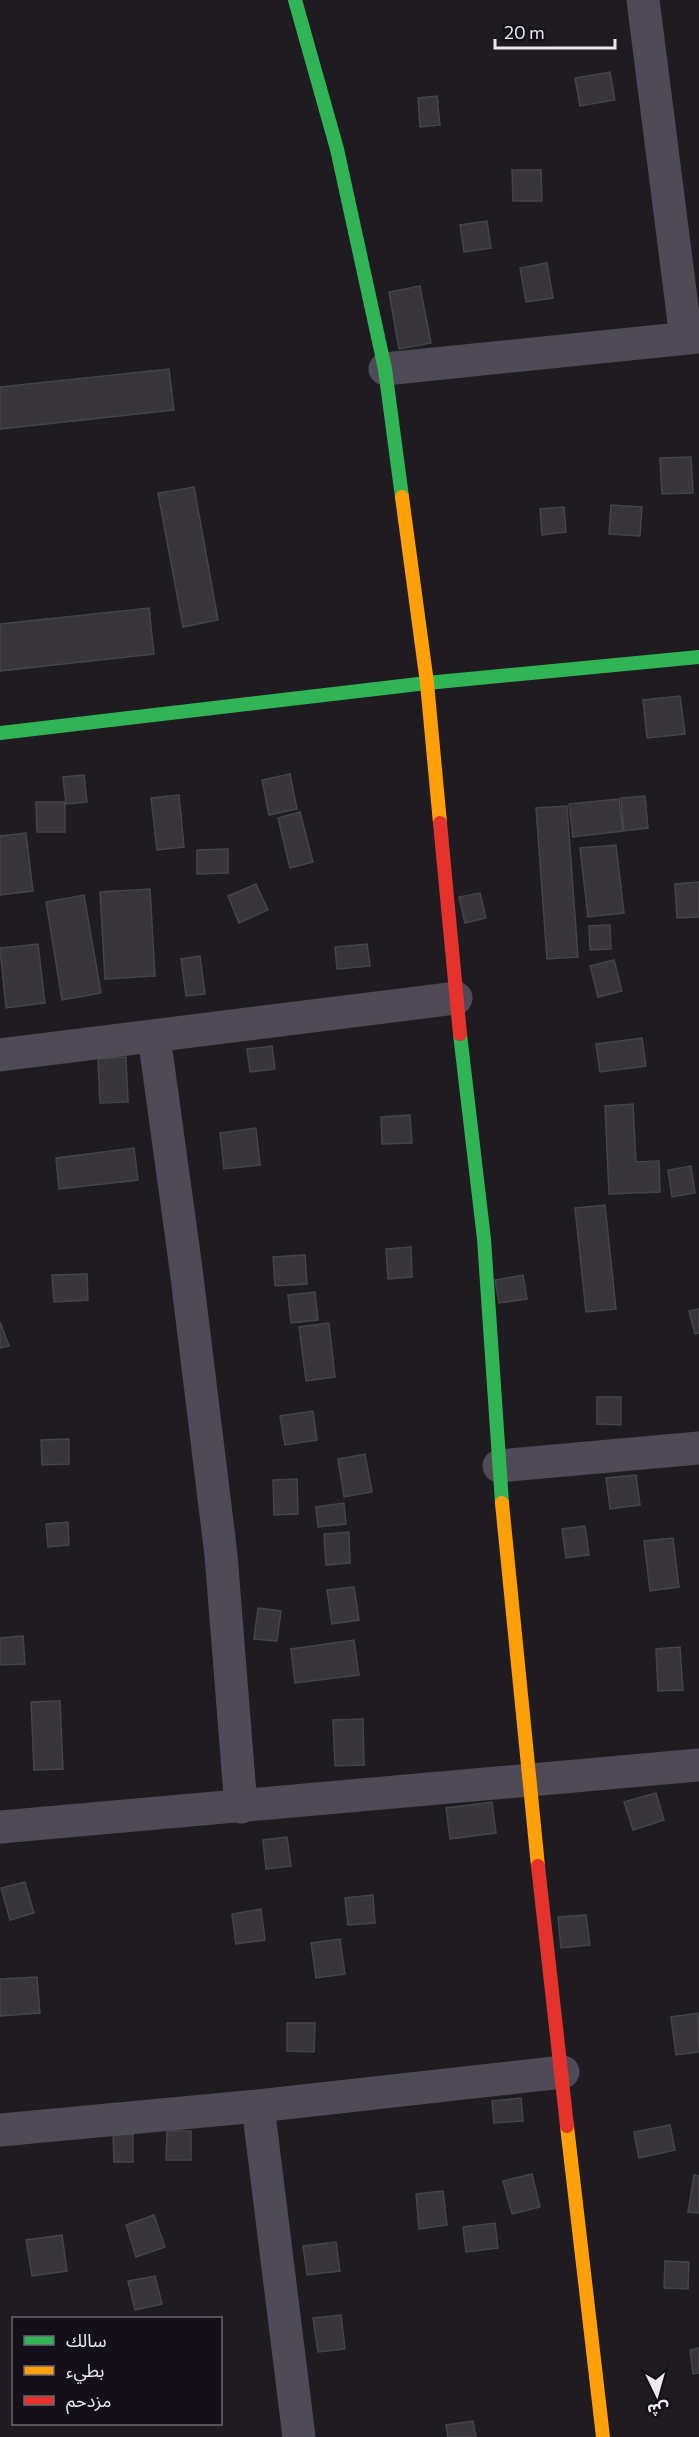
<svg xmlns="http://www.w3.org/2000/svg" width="699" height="2437" font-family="Commissioner,'Noto Sans Arabic',sans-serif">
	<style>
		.building { fill: #38363b; stroke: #464449; stroke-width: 1.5 }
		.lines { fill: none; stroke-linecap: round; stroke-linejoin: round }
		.street { stroke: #4f4b56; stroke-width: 33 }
		.fast { stroke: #30b455; stroke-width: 14 }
		.slow { stroke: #ff9f0a; stroke-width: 14 }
		.jam { stroke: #e5322d; stroke-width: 14 }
	</style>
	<rect width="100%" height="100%" fill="#1e1b21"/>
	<path class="building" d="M610,72l5,28 -35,6 -5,-28z
		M437,96l3,29 -20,2 -2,-29z
		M512,170h29l1,31h-29z
		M487,221l4,27 -27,4 -4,-27z
		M547,263l6,35 -27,4 -6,-34z
		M420,286l11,57 -32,6 -10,-57z
		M169,369l5,41 -174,19v-42z
		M691,457l2,36 -31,1 -2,-36z
		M194,487l24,133 -35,7 -25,-134z
		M611,505l31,2 -2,29 -31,-2z
		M564,507l2,25 -24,3 -2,-26z
		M149,608l5,46 -154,17v-47z
		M680,696l5,38 -38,4 -4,-38z
		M290,774l7,35 -28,6 -7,-35z
		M84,775l3,27 -21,2 -3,-27z
		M179,795l5,52 -27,3 -6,-52z
		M645,796l3,32 -24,3 -3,-33z
		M619,799l4,32 -50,6 -4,-33z
		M36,802h29v30h-28z
		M567,806l11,151 -31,2 -11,-151z
		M300,812l13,50 -23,6 -12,-50z
		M26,833l7,58 -33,4v-59z
		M616,845l8,68 -36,4 -8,-69z
		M228,849v24l-31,1v-24z
		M699,882v35l-22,1 -2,-34z
		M256,884l12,26 -29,13 -11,-27z
		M150,889l5,87 -50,3 -5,-87z
		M480,893l6,25 -21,5 -6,-26z
		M84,895l17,98 -39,7 -16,-98z
		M610,925l1,24 -21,1 -1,-24z
		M38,944l7,59 -39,5 -6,-60z
		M367,944l3,22 -33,3 -2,-22z
		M200,956l5,38 -19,2 -5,-37z
		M614,960l8,31 -24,6 -8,-31z
		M642,1038l4,28 -46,6 -4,-28z
		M272,1046l3,23 -25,3 -3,-23z
		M126,1057l2,45 -28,1 -2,-44z
		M633,1104l3,58 23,-1 1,31 -51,2 -4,-88z
		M410,1115l2,28 -30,1 -1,-27z
		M256,1128l4,37 -36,4 -4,-36z
		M134,1148l4,32 -79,9 -3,-31z
		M691,1166l4,27 -23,4 -4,-27z
		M605,1205l11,104 -30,3 -11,-104z
		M411,1247l1,30 -24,2 -2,-30z
		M305,1255l2,29 -32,2 -2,-29z
		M87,1274l1,26 -34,2 -2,-27z
		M523,1275l4,24 -28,4 -4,-23z
		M315,1292l3,28 -27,3 -3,-28z
		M699,1309v24l-4,1 -6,-23z
		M0,1322l9,24 -9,2z
		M329,1323l6,54 -29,4 -7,-54z
		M597,1397h24v28l-24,-1z
		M313,1411l4,29 -32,5 -5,-29z
		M69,1439v25l-27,1 -1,-25z
		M365,1454l7,38 -28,5 -6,-38z
		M636,1475l4,30 -30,4 -4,-31z
		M297,1479l1,35 -24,1 -1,-35z
		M344,1503l2,21 -28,3 -2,-20z
		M68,1522l1,23 -21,2 -2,-23z
		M585,1526l4,29 -23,3 -4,-29z
		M349,1532l1,31 -24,2 -2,-31z
		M673,1538l6,49 -29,4 -6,-50z
		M354,1587l5,33 -27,4 -5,-34z
		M258,1608l23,3 -4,30 -23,-2z
		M23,1636l2,28 -25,1v-27z
		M354,1640l5,35 -64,8 -4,-34z
		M680,1647l3,43 -25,1 -2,-42z
		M60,1701l3,68 -29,1 -3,-68z
		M363,1719l1,46 -29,1 -2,-46z
		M656,1793l8,27 -31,10 -9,-28z
		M492,1802l4,31 -46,6 -4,-31z
		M287,1837l4,29 -25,3 -3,-29z
		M25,1882l9,31 -24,7 -9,-32z
		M373,1895l2,28 -27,2 -3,-27z
		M261,1909l4,31 -29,4 -4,-30z
		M586,1915l4,30 -29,3 -3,-31z
		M340,1939l5,35 -29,4 -5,-35z
		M37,1977l3,36 -40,3v-37z
		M698,2013l1,39 -23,3 -5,-38z
		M287,2023h28l-1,29 -27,-1z
		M521,2098l2,23 -29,2 -2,-22z
		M670,2125l5,25 -36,8 -5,-26z
		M167,2131h24v29h-25z
		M133,2134v28h-19l-1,-27z
		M532,2174l8,33 -28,7 -9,-33z
		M694,2175l5,1v37l-11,-1z
		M443,2191l4,34 -28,4 -3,-35z
		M154,2215l11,32 -29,10 -10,-32z
		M495,2223l3,25 -32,4 -3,-25z
		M62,2235l5,36 -35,5 -6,-36z
		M336,2242l4,29 -33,4 -4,-29z
		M665,2261l24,1 -1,27 -24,-1z
		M155,2276l7,28 -27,6 -7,-29z
		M341,2315l4,34 -27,3 -5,-34z
		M699,2348v25l-6,1 -3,-24z
		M473,2421l3,16h-28l-2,-12z"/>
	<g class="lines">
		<path class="street" d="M643,0l43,338
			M385,369l314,-32
			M154,1036l32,233 35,286 20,252
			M0,1055l456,-57
			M499,1466l200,-18
			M0,1827l699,-62
			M258,2106l41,331
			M0,2130l258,-24 305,-34"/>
		<path class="fast" d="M295,0l42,149 48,220 17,128
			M0,733l427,-50 272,-26
			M460,1034l24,205 18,264"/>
		<path class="slow" d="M402,497l25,186 13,140
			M502,1503l36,363
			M567,2126l36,311"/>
		<path class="jam" d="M440,823l20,211
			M538,1866l29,260"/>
	</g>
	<rect x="12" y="2317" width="210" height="108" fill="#14101a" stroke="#6a666f" stroke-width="1.5"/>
	<rect x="24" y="2336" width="30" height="9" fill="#30b455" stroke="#6a666f" stroke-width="1.5"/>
	<text x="66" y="2347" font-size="18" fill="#ebe8ef">سالك</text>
	<rect x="24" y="2366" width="30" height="9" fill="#ff9f0a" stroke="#6a666f" stroke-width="1.5"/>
	<text x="66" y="2377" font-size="18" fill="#ebe8ef">بطيء</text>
	<rect x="24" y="2396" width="30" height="9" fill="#e5322d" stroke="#6a666f" stroke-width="1.5"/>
	<text x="66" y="2407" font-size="18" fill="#ebe8ef">مزدحم</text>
	<g transform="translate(657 2395) rotate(175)" stroke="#14101a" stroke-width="4.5" paint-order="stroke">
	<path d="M0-4.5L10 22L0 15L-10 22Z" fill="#ebe8ef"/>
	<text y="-9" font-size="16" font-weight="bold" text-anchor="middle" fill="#ebe8ef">ش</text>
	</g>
	<path d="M495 39v9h120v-9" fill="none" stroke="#ebe8ef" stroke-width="3"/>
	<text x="504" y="39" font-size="18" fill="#ebe8ef" stroke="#14101a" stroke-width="4.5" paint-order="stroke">20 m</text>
</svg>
